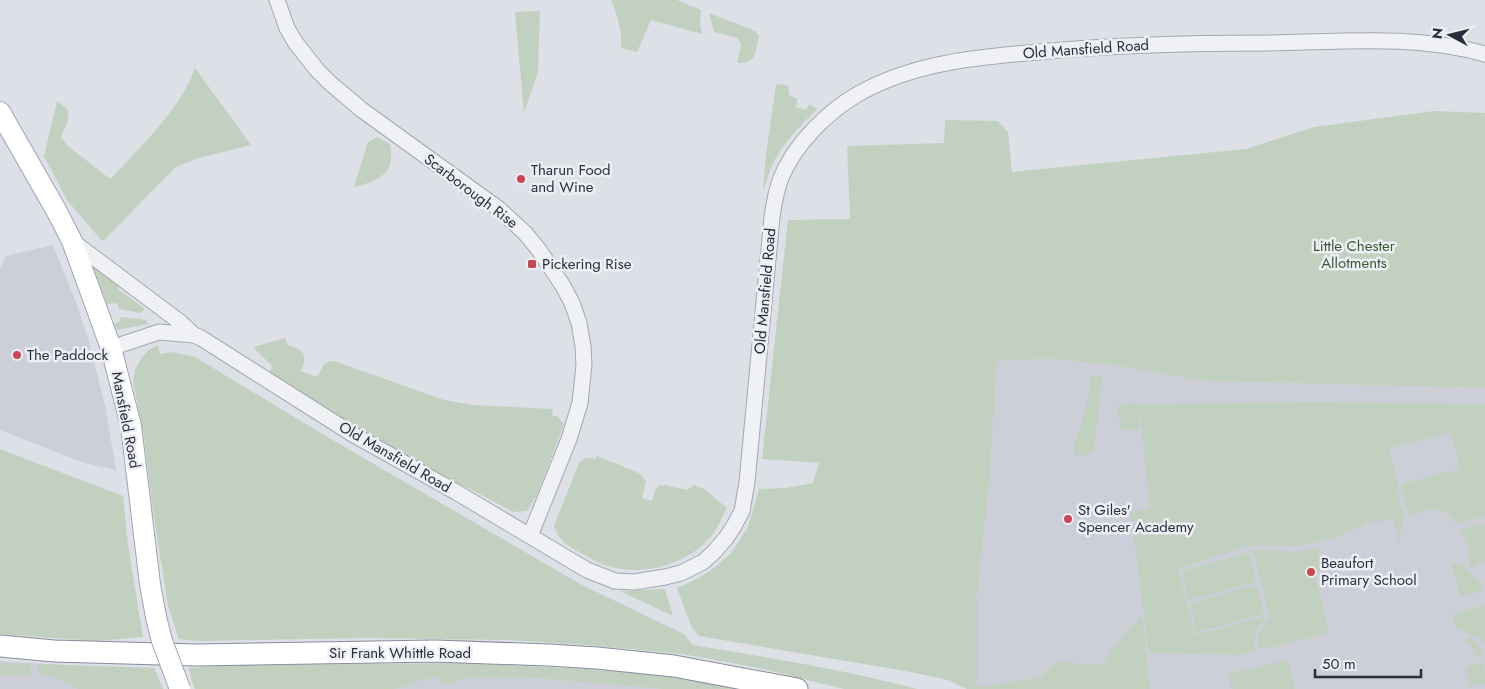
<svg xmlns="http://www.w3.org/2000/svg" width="1485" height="689" font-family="Jost,sans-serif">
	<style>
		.built { fill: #cccfd8 }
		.green { fill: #c2d0bf }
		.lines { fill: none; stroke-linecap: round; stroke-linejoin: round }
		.tertiary-casing { stroke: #a3a7b0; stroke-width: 17 }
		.primary-casing { stroke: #9da4b2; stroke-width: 22 }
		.trunk-casing { stroke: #868d9c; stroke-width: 23 }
		.tertiary { stroke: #f0f1f5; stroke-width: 15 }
		.primary { stroke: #fff; stroke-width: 20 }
		.trunk { stroke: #fff; stroke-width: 21 }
		.primary-bridge-casing { stroke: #9da4b2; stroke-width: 22; stroke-linecap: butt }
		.primary-bridge { stroke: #fff; stroke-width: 20 }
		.poi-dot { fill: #c74752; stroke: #edeff4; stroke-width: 2 }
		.labels { text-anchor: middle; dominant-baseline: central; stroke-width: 5; stroke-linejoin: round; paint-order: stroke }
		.street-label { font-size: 15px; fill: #282e3c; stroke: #edeff4 }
		.poi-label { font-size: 15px; fill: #282e3c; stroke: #edeff4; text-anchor: start }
		.park-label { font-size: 15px; fill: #3a5836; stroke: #edeff4 }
	</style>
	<rect width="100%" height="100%" fill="#dde0e7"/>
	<path class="built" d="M53,245l23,57 13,40 16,63 11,65 -32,-7 -84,-33v-162l6,-12z
		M1053,359l60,6 91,16 281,7v301h-335l-4,-31 -53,24 -116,5v-91l13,-121 7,-114z
		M0,661l80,5 74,2 9,21h-163z
		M437,676l4,10 32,-9 59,1 130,11h-266z"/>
	<path class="green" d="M611,0h66l24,10 -1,14 2,10 -51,-14 -14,32 -16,-4c1,-17 -3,-32 -10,-48z
		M540,11l-2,61 -14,41 -9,-101z
		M709,13l46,18 4,5c-4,17 -2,27 -22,27l4,-19 -3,-6 -24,-6z
		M195,68l56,77 -52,13 -23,9 -72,73h-3l-34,-40 -23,-44 13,-55 11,9v11l-7,16 7,9 42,33c29,-30 72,-72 85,-111z
		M776,84l12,1 1,10 8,4 -1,8 10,3 3,-6 8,5c-16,16 -32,32 -43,52 -5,9 -7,20 -11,30l3,-36z
		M1434,111l51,2v275l-281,-7 -91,-16 -60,-6 -56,2 -7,114 -13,121v91l62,-9 18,-17 23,3 23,1 8,-15 31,-35 8,74h-183l-19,-9 -37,-8 -212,-36 -7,-8 -15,-40 20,-9 17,-11 18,-16 16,-25 11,-38 27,-1 27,-5 6,-20 -57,-4 26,-239 62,-1 -3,-73 97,-3 1,-23 53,1 10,11 4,40 234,-23 68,-22z
		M377,137l13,7c6,30 -11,37 -36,43l14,-45z
		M93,265l27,19 -2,5 27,20 -4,4 -22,-4 -2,-6 -10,1 -14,-36z
		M120,317l26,3 2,4 -31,6 -3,-6 7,-3z
		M285,338l3,7c16,5 20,10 13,26l16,6 7,-13 6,-3 7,1 107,38 29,5 80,4 -1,6 6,2 6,7 -2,6 -25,65 -10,16 -13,1 -50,-26 -2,3 -102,-59 -91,-57 3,-7 -19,-19z
		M158,345l2,9 12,-2 23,5 129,78 256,149 104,50 9,11c76,13 150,24 224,44h-73l-85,-21 -77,-14 -94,-9 -81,-5 -142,-2 -169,3 -17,-2 -11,-33 -15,-95 -9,-74 -11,-56 2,-11 7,-13 7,-7z
		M1091,376h8l3,1 -8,71c-4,9 -12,7 -20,7v-14h2l10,-32z
		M1321,402l164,2v112l-30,8c-2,-3 -4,-8 -7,-10 -10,-10 -28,-1 -39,2l-8,-32 59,-15 -9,-36 -62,15 9,37 -2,4 8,29 -2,4 -3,21 -6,-25 -21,5v-2l-6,1v2l-30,13 -38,9 -36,-1 -15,1 -69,23 17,66 70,-18c-8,12 -13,20 -10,34l-14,4 -92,-2 -16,-124 19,-2 -1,-15 -1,12 -12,1 -1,-5 -5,1 -2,-9 20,-3 -11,-105z
		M1138,403l2,26 -19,1 -4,-24 5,-2z
		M0,449l123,47 5,49 15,92 -48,4 -95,-7z
		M597,456l42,17 7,8 -4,17 10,3 3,-11 4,-4 6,-1 22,5 7,-5 10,4 23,19c-5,9 -9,19 -15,27 -23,29 -66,41 -101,32 -10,-2 -19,-8 -28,-13 -12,-6 -25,-13 -29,-28l25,-63c5,-5 9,-6 16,-4z
		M1485,524v39l-3,-3 -8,8 -4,-4 -3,-22 -8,-12z
		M1318,547l5,24 -8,1 13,55 -2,7 -63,15 -3,-1c-6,-10 3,-23 10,-31l-17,-68 47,3z
		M1248,553l8,29 -67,18 -7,-29z
		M1460,563l20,19 4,9 -24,5 -8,-32z
		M1256,585l8,29 -67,18 -7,-29z
		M665,589l8,27 -53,-25z
		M1485,606v38l-8,-7 -22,-10 -2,-13z
		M1469,637c16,9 16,29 16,48l-7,-1 -8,2 -5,-19 19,-5 -1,-4 -6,-2 -3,-8 -7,-5 -1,-4z
		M1288,660l7,29h-63l-4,-15z
		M0,663l31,1v11h-31z
		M471,663l117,6 75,6 77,14h-78l-130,-11 -59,-1 -32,9 -4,-10 -41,13h-201l-3,-7 -3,-14 38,-3z
		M38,664l116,4 9,21h-84l-21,-10 -20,-6z"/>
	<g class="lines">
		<g class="tertiary-casing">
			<path id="tertiary" d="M277,0l10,28 8,14 22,28 13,13 32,27 137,99 26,24 14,17 24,36 9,17 7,20 4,23 1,19 -4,38 -11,36 -39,97
				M72,241l108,81 14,13
				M111,348l48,-16 35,3 7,3 153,97 102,57 131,78 28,11 19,1 31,-5 16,-4 22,-11 11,-10 12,-14 8,-12 8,-15 5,-29 25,-265c2,-14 4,-27 9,-39 13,-33 46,-66 77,-84 55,-31 118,-37 180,-42 76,-7 153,-9 230,-9 72,-1 146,-9 217,11"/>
		</g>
		<g class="primary-casing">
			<path id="primary" d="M0,112l56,98 16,31 39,107 20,78 19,158 6,33"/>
		</g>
		<g class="trunk-casing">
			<path id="trunk" d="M0,646l54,5 142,4 239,-4 114,4 48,3 77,8 123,23"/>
		</g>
		<use href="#tertiary" class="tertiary"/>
		<use href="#primary" class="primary"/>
		<use href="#trunk" class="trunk"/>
		<g class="primary-bridge-casing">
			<path id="primary-bridge" d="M156,617l6,24 18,48"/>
		</g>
		<use href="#primary-bridge" class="primary-bridge"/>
	</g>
	<g class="poi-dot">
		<circle cx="521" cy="179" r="5"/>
		<rect x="527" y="259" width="10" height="10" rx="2.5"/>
		<circle cx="17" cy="355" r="5"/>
		<circle cx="1068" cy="519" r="5"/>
		<circle cx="1311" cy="572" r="5"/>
	</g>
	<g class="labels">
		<g class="street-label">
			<text transform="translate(1086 49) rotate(-4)">Old Mansfield Road</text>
			<text transform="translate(471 191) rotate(37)">Scarborough Rise</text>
			<text transform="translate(765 291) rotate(-85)">Old Mansfield Road</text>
			<text transform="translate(126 420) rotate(79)">Mansfield Road</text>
			<text transform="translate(395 457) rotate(30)">Old Mansfield Road</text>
			<text x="400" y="653">Sir Frank Whittle Road</text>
		</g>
		<g class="poi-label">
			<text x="531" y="170">Tharun Food<tspan x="531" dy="17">and Wine</tspan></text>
			<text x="542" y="264">Pickering Rise</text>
			<text x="27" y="355">The Paddock</text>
			<text x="1078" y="510">St Giles'<tspan x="1078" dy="17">Spencer Academy</tspan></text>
			<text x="1321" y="563">Beaufort<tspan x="1321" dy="17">Primary School</tspan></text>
		</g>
		<g class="park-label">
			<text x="1354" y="246">Little Chester<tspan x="1354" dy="17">Allotments</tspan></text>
		</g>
	</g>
	<g transform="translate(1450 35) rotate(277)" stroke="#edeff4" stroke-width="4" paint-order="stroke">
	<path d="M0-4L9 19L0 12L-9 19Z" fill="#282e3c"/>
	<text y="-8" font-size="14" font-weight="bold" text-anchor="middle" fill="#282e3c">N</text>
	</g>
	<path d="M1315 669v8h106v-8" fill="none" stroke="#282e3c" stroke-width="2.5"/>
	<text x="1322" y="669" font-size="15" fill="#282e3c" stroke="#edeff4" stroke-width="4" paint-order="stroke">50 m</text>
</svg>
